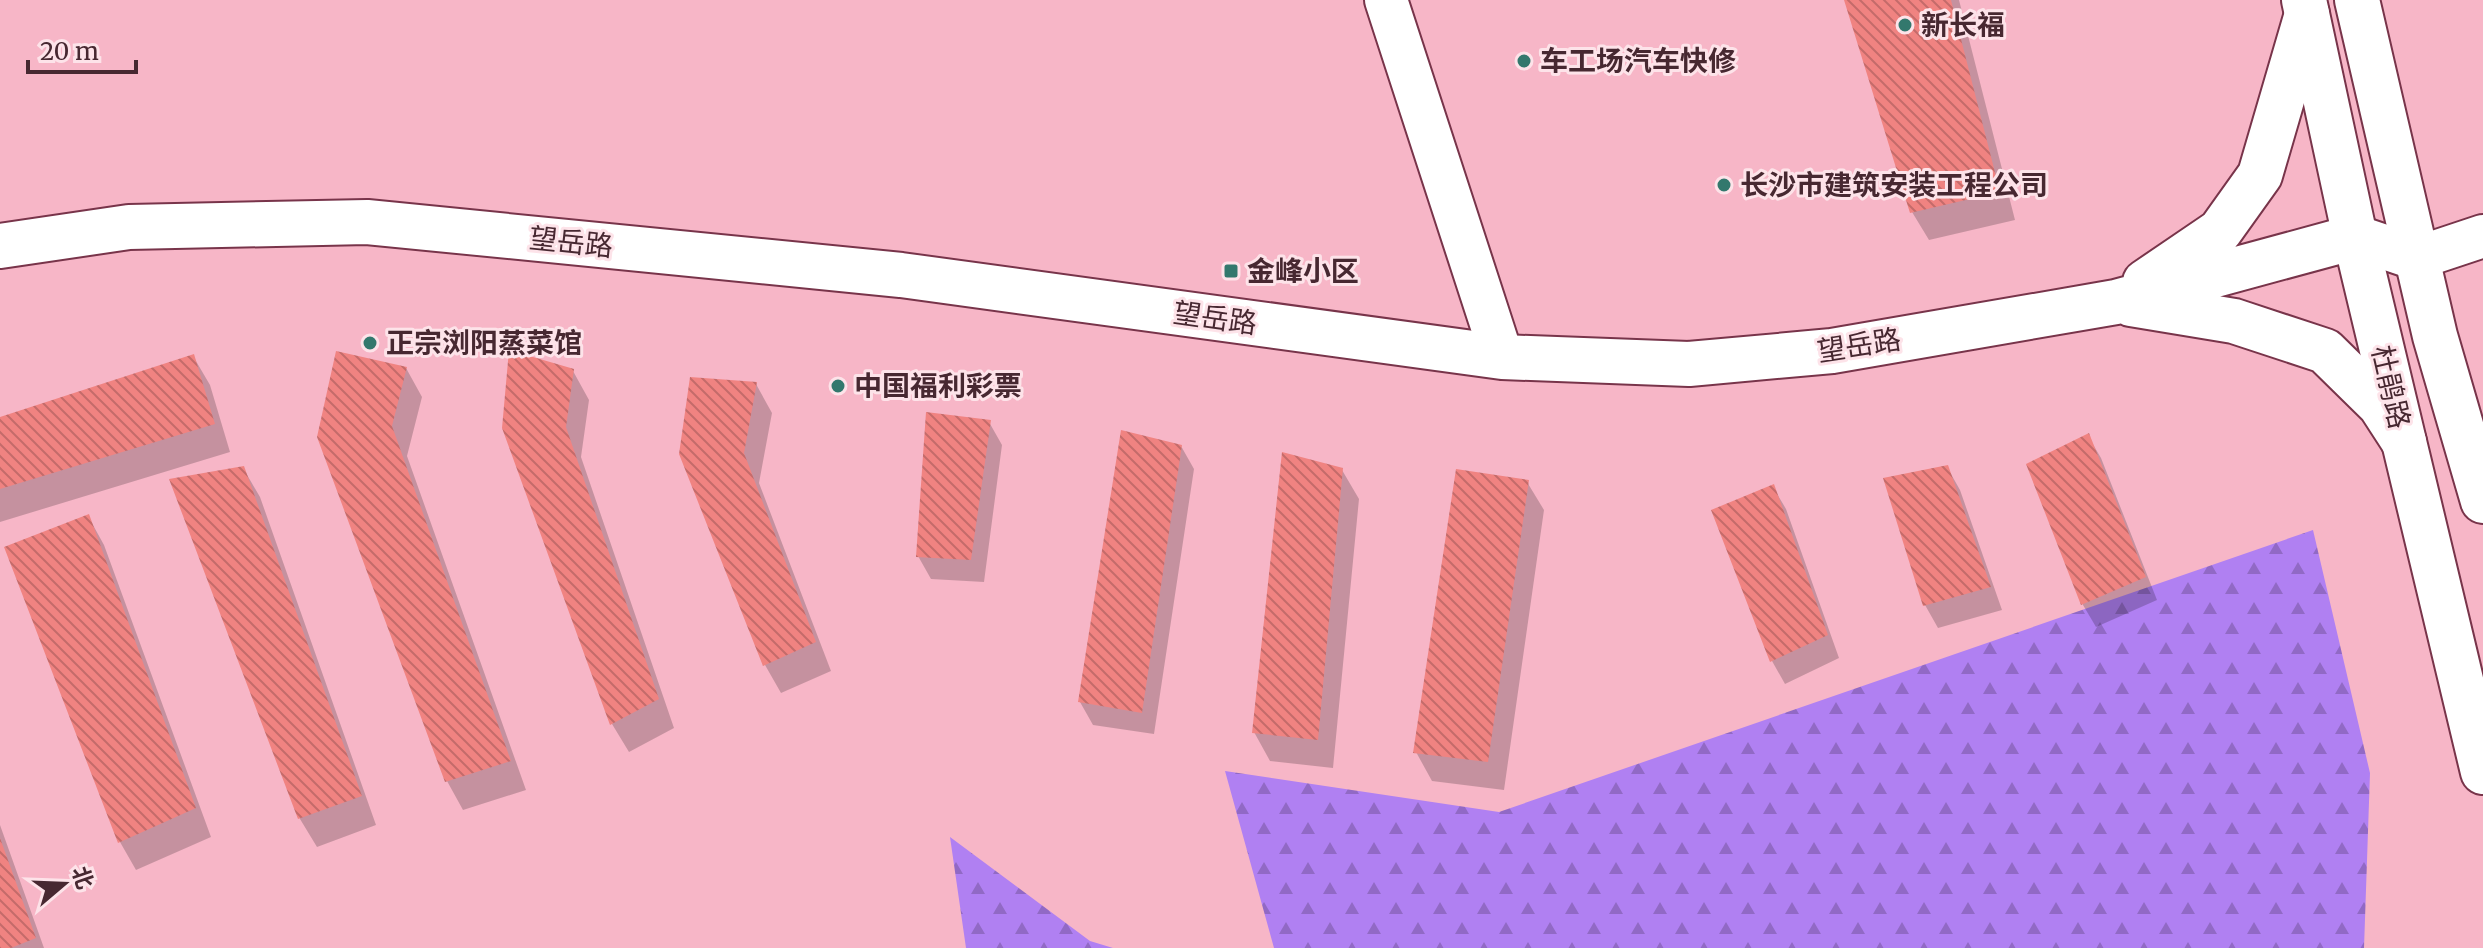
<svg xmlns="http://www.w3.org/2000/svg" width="2483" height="948" font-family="Merriweather,'Noto Sans SC',serif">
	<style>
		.forest { fill: url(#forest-firs) }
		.shadow { fill: #0003 }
		.building { fill: url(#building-back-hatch) }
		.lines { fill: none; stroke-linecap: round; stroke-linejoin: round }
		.minor-casing { stroke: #78344a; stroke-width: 46 }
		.tertiary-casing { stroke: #78344a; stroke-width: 48 }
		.primary-casing { stroke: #78344a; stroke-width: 48 }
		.minor { stroke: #fff; stroke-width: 42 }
		.tertiary { stroke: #fff; stroke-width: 44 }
		.primary { stroke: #fff; stroke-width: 44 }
		.poi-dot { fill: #33786d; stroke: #fde3e9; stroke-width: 3 }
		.labels { text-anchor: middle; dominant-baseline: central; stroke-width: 6; stroke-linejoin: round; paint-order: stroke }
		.poi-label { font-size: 28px; font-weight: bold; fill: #472831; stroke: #fde3e9; text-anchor: start }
		.street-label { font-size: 28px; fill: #472831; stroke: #fde3e9 }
	</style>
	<defs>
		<pattern id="forest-firs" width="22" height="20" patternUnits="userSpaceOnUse" patternTransform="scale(2)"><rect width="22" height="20" fill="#b080f2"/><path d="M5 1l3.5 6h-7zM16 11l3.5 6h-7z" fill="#9169c5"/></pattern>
		<pattern id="building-back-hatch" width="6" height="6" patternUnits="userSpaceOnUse" patternTransform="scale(2)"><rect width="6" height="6" fill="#f08381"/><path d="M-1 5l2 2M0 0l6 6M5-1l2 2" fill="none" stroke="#c46b6a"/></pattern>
	</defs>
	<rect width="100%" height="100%" fill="#f7b6c7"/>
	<path class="forest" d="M2313,530l57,243 -6,175h-1090l-49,-177 274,41z
		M950,837l140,104 23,7h-147z"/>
	<path class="shadow" d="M1847,0h112l56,220 -86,20 -17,-28z
		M338,354l68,14 16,29 -15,59 119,334 -63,20 -16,-29z
		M193,356l17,29 20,67 -230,70v-103z
		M573,371l16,29 -8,57 93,271 -45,24 -17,-28 -108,-297z
		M756,384l16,29 -13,70 72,188 -50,22 -16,-28 -84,-211z
		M989,422l13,23 -18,137 -53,-3 -13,-23z
		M2088,436l13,22 56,142 -61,27 -13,-22 -54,-140z
		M1181,446l13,23 -40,265 -61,-9 -13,-23z
		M1947,467l13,23 42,120 -64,18 -13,-23 -39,-125z
		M243,468l17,29 116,328 -59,22 -17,-28 -129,-338z
		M1342,470l17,29 -26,269 -63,-7 -16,-29z
		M1527,482l17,28 -40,280 -72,-9 -16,-29z
		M1773,487l13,22 53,149 -54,26 -13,-23 -58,-150z
		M88,516l16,29 107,292 -75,33 -16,-28z
		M0,825l44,123h-44z"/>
	<path class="building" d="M1844,0h107l49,192 -90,21z
		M509,350l65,19 -8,58 93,272 -49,26 -108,-297z
		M336,351l71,16 -15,59 119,335 -66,21 -128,-345z
		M194,354l21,70 -215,65v-72z
		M690,377l67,5 -13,71 72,189 -53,24 -84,-212z
		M926,412l65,8 -20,140 -55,-3z
		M1121,430l61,15 -40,268 -64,-11z
		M2089,433l57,144 -65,28 -55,-141z
		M1282,452l61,16 -25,272 -66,-7z
		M1948,465l43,122 -68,19 -40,-128z
		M244,466l118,330 -64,23 -129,-340z
		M1456,469l73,11 -41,282 -75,-9z
		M1774,484l54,151 -58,27 -59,-152z
		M89,514l107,294 -78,35 -114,-296z
		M0,838l36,100 -25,10h-11z"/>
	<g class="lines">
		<g class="minor-casing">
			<path id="minor" d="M1386,0l116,357
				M2417,258l66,-22"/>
		</g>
		<g class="tertiary-casing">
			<path id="tertiary" d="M0,246l129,-19 238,-5 534,53 601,82 187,7 143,-13 284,-49 239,-65 62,21
				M2145,282l75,-51 40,-56 47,-161
				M2131,304l103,17 91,30 55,54 24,37"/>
		</g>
		<g class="primary-casing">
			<path id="primary" d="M2304,0l51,237 128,535
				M2357,0l78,336 48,165"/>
		</g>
		<use href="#minor" class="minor"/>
		<use href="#tertiary" class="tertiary"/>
		<use href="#primary" class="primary"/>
	</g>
	<g class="poi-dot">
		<circle cx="1905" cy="25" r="8"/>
		<circle cx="1524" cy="61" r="8"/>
		<circle cx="1724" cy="185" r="8"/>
		<rect x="1223" y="263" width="16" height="16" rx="4"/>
		<circle cx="370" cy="343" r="8"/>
		<circle cx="838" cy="386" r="8"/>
	</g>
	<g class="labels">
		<g class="poi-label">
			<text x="1921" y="25">新长福</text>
			<text x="1540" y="61">车工场汽车快修</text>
			<text x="1740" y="185">长沙市建筑安装工程公司</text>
			<text x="1247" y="271">金峰小区</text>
			<text x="386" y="343">正宗浏阳蒸菜馆</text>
			<text x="854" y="386">中国福利彩票</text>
		</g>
		<g class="street-label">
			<text transform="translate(571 242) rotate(6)">望岳路</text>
			<text transform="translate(1215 318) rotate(8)">望岳路</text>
			<text transform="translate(1859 345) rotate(-9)">望岳路</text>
			<text transform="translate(2391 387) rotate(77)">杜鹃路</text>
		</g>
	</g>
	<g transform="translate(64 884) rotate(71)" stroke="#fde3e9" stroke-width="6" paint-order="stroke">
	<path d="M0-6L14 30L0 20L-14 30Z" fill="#472831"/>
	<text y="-12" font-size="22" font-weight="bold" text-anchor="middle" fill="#472831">北</text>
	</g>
	<path d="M28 60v12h108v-12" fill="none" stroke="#472831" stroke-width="4"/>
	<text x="40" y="60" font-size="24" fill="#472831" stroke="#fde3e9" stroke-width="6" paint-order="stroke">20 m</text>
</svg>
